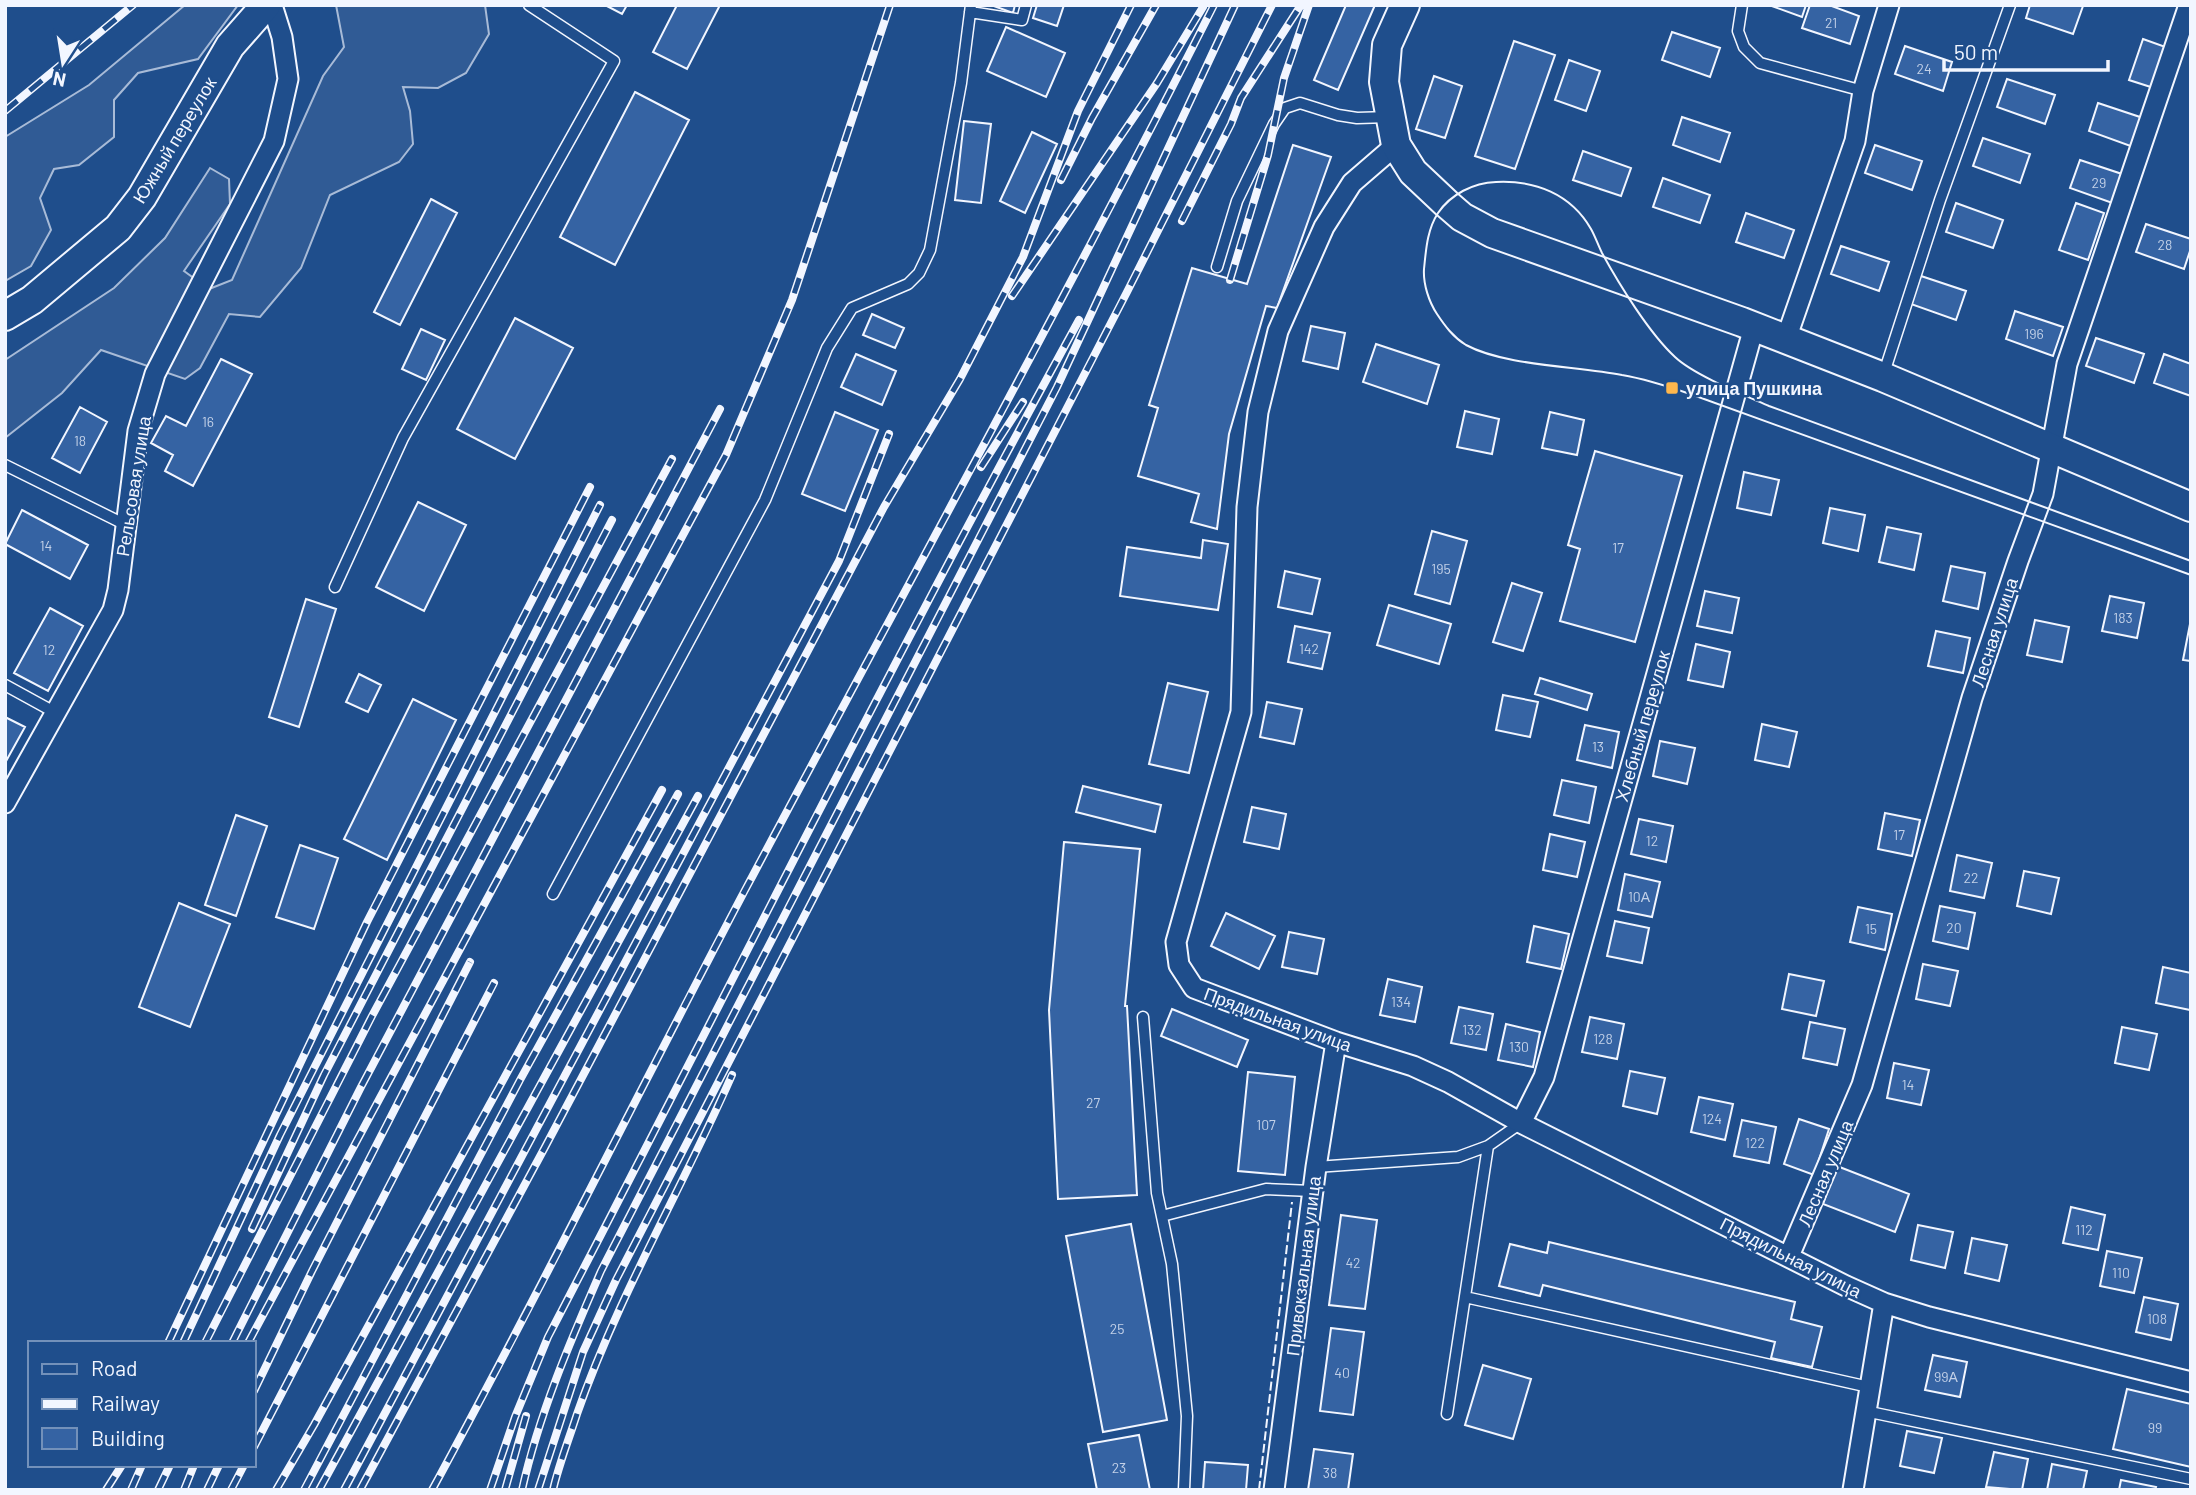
<svg xmlns="http://www.w3.org/2000/svg" width="2196" height="1495" font-family="Barlow,sans-serif">
	<style>
		.built { fill: #305b95; stroke: #a8bbd7; stroke-width: 2 }
		.building { fill: #3563a3; stroke: #f2f6ff; stroke-width: 2 }
		.lines { fill: none; stroke-linecap: round; stroke-linejoin: round }
		.lane-casing { stroke: #f2f6ff; stroke-width: 13 }
		.street-casing { stroke: #f2f6ff; stroke-width: 23 }
		.secondary-casing { stroke: #f2f6ff; stroke-width: 32 }
		.lane { stroke: #1f4e8c; stroke-width: 10 }
		.street { stroke: #1f4e8c; stroke-width: 19 }
		.secondary { stroke: #1f4e8c; stroke-width: 28 }
		.tram { stroke: #f2f6ff; stroke-width: 2 }
		.rail-casing { stroke: #f2f6ff; stroke-width: 8 }
		.rail { stroke: #1f4e8c; stroke-width: 5; stroke-dasharray: 16; stroke-linecap: butt }
		.fence { stroke: #f2f6ff; stroke-width: 2; stroke-dasharray: 9 3.5; stroke-linecap: butt }
		.poi-dot { fill: #ffb74d; stroke: #1f4e8c; stroke-width: 2.5 }
		.labels { text-anchor: middle; dominant-baseline: central; stroke-width: 5; stroke-linejoin: round; paint-order: stroke }
		.number-label { font-size: 14px; fill: #c3d1e8 }
		.street-label { font-size: 18px; fill: #f2f6ff; stroke: #1f4e8c }
		.poi-label { font-size: 18px; font-weight: bold; fill: #f2f6ff; stroke: #1f4e8c; text-anchor: start }
	</style>
	<rect width="100%" height="100%" fill="#1f4e8c"/>
	<path class="built" d="M185,5h53l-40,54 -60,14 -24,27v37l-35,28 -25,4 -14,29 11,32 -20,36 -26,15v-144l84,-52z
		M336,5h149l4,29 -23,39 -28,15 -35,-1 7,24 3,33 -14,18 -69,33 -29,73 -41,49 -31,-3 -29,54 -15,11 -84,-29 -39,43 -57,45v-78l109,-72 51,-50 45,-70 19,11 1,25 -46,67 25,18 23,-9 91,-204 21,-29z"/>
	<path class="building" d="M605,5h22l-5,9z
		M677,5h43l-33,64 -34,-17z
		M991,5h24l-2,8z
		M1037,5h27l-7,21 -24,-8z
		M1346,5h29l-37,85 -24,-10z
		M1769,5h37l-4,12z
		M1810,5h19l30,11 -9,28 -48,-16z
		M2030,5h51l2,1 -10,28 -47,-16z
		M1006,27l59,26 -19,44 -59,-26z
		M1672,32l48,16 -10,29 -48,-17z
		M2143,39l31,11 -14,40 -31,-10z
		M1514,41l41,14 -40,114 -40,-13z
		M1905,46l47,16 -9,29 -48,-17z
		M1569,60l31,11 -14,40 -31,-11z
		M1434,76l28,10 -17,52 -29,-9z
		M2007,79l48,16 -10,29 -48,-17z
		M635,92l54,28 -74,145 -55,-28z
		M2098,103l48,16 -10,29 -47,-17z
		M1682,117l48,16 -10,29 -47,-17z
		M964,121l27,3 -10,79 -26,-3z
		M1032,132l25,12 -32,69 -25,-12z
		M1983,138l47,16 -10,29 -47,-17z
		M1293,145l38,12 -54,151 -11,-2 -37,128 -12,95 -26,-7 8,-28 -61,-18 20,-68 -9,-3 43,-137 55,16z
		M1875,145l47,16 -10,29 -47,-17z
		M1583,151l48,17 -10,28 -48,-16z
		M2080,160l48,16 -10,29 -48,-17z
		M1663,178l47,17 -10,28 -47,-16z
		M431,199l26,14 -57,112 -26,-13z
		M1956,203l47,17 -10,28 -47,-16z
		M2076,203l28,10 -16,47 -29,-10z
		M1746,213l48,17 -10,28 -48,-16z
		M2146,224l45,15v9l-7,21 -48,-17z
		M1841,246l48,16 -10,29 -48,-17z
		M1918,275l48,16 -10,29 -48,-17z
		M2015,311l48,16 -10,29 -47,-17z
		M872,314l32,14 -9,20 -32,-13z
		M515,318l58,30 -58,111 -58,-30z
		M1311,326l34,7 -7,36 -35,-8z
		M421,329l24,11 -19,40 -24,-11z
		M2096,338l48,16 -10,29 -48,-17z
		M1376,344l63,21 -12,39 -64,-22z
		M856,354l40,17 -14,34 -41,-18z
		M2164,354l27,10v32l-37,-13z
		M221,359l31,15 -59,112 -28,-15 8,-16 -22,-12 15,-27 20,10z
		M80,407l27,15 -27,51 -28,-15z
		M1465,411l34,8 -7,35 -35,-7z
		M835,412l43,18 -33,81 -43,-17z
		M1550,412l34,8 -7,35 -35,-7z
		M1595,451l87,25 -47,166 -75,-21 20,-72 -12,-4z
		M1744,472l35,8 -8,35 -34,-7z
		M418,502l48,23 -42,86 -48,-24z
		M1830,508l35,7 -7,36 -35,-8z
		M22,510l66,35 -18,34 -65,-35z
		M1887,527l34,7 -7,36 -35,-8z
		M1432,531l35,10 -17,63 -35,-10z
		M1203,540l25,4 -10,66 -98,-14 7,-49 74,11z
		M1951,566l34,7 -7,36 -35,-8z
		M1285,571l35,8 -8,35 -34,-7z
		M1512,583l30,10 -19,58 -30,-9z
		M1705,591l34,7 -7,35 -35,-7z
		M2110,596l34,7 -7,35 -35,-7z
		M306,599l30,10 -37,118 -30,-10z
		M1389,605l62,19 -12,40 -62,-19z
		M50,608l33,18 -35,65 -34,-18z
		M2035,620l34,7 -7,35 -35,-7z
		M2190,624h1v37l-8,-1z
		M1295,626l35,7 -8,36 -34,-7z
		M1936,631l34,7 -7,35 -35,-7z
		M1696,644l34,8 -7,35 -35,-7z
		M359,674l22,11 -13,27 -22,-10z
		M1540,678l52,16 -5,16 -52,-16z
		M1168,683l40,9 -19,81 -40,-9z
		M1503,695l35,7 -8,35 -34,-7z
		M413,699l43,21 -69,140 -43,-21z
		M1267,702l35,7 -8,35 -34,-7z
		M5,717l20,10 -20,36z
		M1762,724l35,8 -8,35 -34,-7z
		M1585,725l34,7 -7,36 -35,-8z
		M1660,741l35,7 -8,36 -34,-8z
		M1562,780l34,7 -7,36 -35,-8z
		M1083,786l78,19 -6,27 -79,-20z
		M1252,807l34,7 -7,35 -35,-7z
		M1885,813l35,7 -8,36 -34,-7z
		M236,815l31,11 -31,90 -31,-11z
		M1639,819l34,7 -7,36 -35,-8z
		M1550,834l35,8 -8,35 -34,-7z
		M1064,842l76,7 -15,157h2l10,189 -79,4 -9,-189z
		M300,845l38,13 -24,71 -38,-12z
		M1957,855l35,8 -8,35 -34,-7z
		M2024,871l35,7 -8,36 -34,-8z
		M1625,874l35,8 -8,35 -34,-7z
		M179,903l51,21 -40,103 -51,-20z
		M1940,906l35,7 -7,36 -35,-8z
		M1858,907l34,7 -7,36 -35,-8z
		M1226,913l49,23 -16,33 -48,-23z
		M1615,921l34,7 -7,35 -35,-7z
		M1534,926l35,8 -8,35 -34,-7z
		M1289,932l35,7 -7,35 -35,-7z
		M1923,964l35,7 -8,35 -34,-7z
		M2163,967l28,6 -1,37 -34,-7z
		M1789,974l35,7 -8,35 -34,-7z
		M1388,979l34,8 -7,35 -35,-7z
		M1459,1007l34,7 -7,36 -35,-7z
		M1172,1009l76,31 -11,27 -76,-31z
		M1590,1017l34,7 -7,35 -35,-7z
		M1810,1022l35,7 -8,36 -34,-7z
		M1506,1024l34,8 -7,35 -35,-7z
		M2122,1027l35,7 -8,36 -34,-7z
		M1894,1063l35,7 -8,35 -34,-7z
		M1630,1071l35,7 -8,36 -34,-8z
		M1248,1072l47,5 -10,98 -47,-4z
		M1699,1097l34,7 -8,36 -34,-8z
		M1799,1119l30,10 -15,46 -30,-11z
		M1742,1120l34,7 -7,36 -35,-7z
		M1837,1166l72,28 -14,38 -72,-28z
		M2071,1207l34,8 -7,35 -35,-7z
		M1341,1215l36,5 -12,89 -36,-4z
		M1131,1224l36,196 -64,12 -37,-196z
		M1918,1225l35,7 -8,36 -34,-8z
		M1972,1238l35,7 -8,36 -34,-8z
		M1549,1242l246,60 -4,17 31,8 -10,40 -41,-9 4,-16 -232,-57 -3,11 -41,-10 11,-42 37,9z
		M2107,1251l35,7 -8,35 -34,-7z
		M2144,1297l34,7 -7,36 -35,-8z
		M1331,1328l33,4 -11,83 -33,-4z
		M1933,1355l34,7 -7,35 -35,-7z
		M1483,1365l48,14 -18,60 -48,-14z
		M2127,1389l64,15v63l-78,-18z
		M1907,1431l35,7 -8,35 -34,-7z
		M1139,1435l11,55h-53l-9,-46z
		M1314,1449l39,5 -5,36h-40z
		M1994,1452l34,7 -6,31 -36,-3z
		M1205,1462l43,3 -2,25h-43z
		M2052,1464l35,7 -4,19h-36z
		M2121,1480l35,7 -1,3h-36z"/>
	<g class="lines">
		<g class="lane-casing">
			<path id="lane" d="M1742,5l-4,26 6,16 16,16 103,28
				M970,12l52,8 4,-15
				M1217,267l20,-66 37,-77 11,-16 15,-5 38,12 19,3 32,-1
				M1883,376l57,-176 70,-195
				M5,465l121,60
				M335,587l68,-149 211,-377 -85,-56
				M5,685l51,28
				M553,894l212,-394 62,-152 25,-40 56,-24 11,-11 11,-23 31,-167 10,-78
				M1143,1017l14,176 15,71 15,152 -3,74
				M1316,1167l142,-10 30,-11 33,-23
				M1162,1216l104,-27 46,2
				M1465,1297l404,90
				M1865,1411l326,68
				M1447,1414l41,-268"/>
		</g>
		<g class="street-casing">
			<path id="street" d="M1396,145l-44,38 -28,44 -46,104 -20,81 -11,95 -6,205 -65,230 3,23 15,23 142,54 77,24 35,16 73,41 325,163 38,17 45,14 262,65
				M1786,339l69,-198 8,-50 26,-86
				M5,803l108,-193 5,-20 20,-159 17,-57 119,-233 14,-62 -6,-42 -10,-32
				M1521,1123l23,-46 210,-750
				M1789,1256l73,-171 110,-387 46,-137 25,-67 24,-130 122,-359
				M1274,1490l42,-323 20,-125
				M1853,1490l31,-187"/>
		</g>
		<g class="secondary-casing">
			<path id="secondary" d="M1405,5l-18,40 -3,37 12,63 17,27 34,32 15,13 30,16 250,89 141,55 308,130
				M5,316l27,-16 86,-72 24,-31 88,-151 36,-41"/>
		</g>
		<use href="#lane" class="lane"/>
		<use href="#street" class="street"/>
		<use href="#secondary" class="secondary"/>
		<path class="tram" d="M2191,561l-422,-155c-25,-11 -75,-31 -94,-49 -26,-24 -56,-73 -73,-104 -4,-8 -7,-17 -11,-24 -20,-35 -56,-49 -95,-47 -23,1 -45,12 -58,31 -11,17 -12,37 -14,56 -1,15 5,33 13,45 8,12 16,23 29,31 39,21 111,21 156,30 24,4 48,12 71,20l498,180"/>
		<g class="rail-casing">
			<path id="rail" d="M5,111l128,-106
				M1061,180l31,-62 64,-113
				M1182,221l49,-97 10,-26 60,-93
				M1230,280l38,-125 16,-77 25,-73
				M1012,296l145,-213 46,-76
				M981,467l42,-65
				M252,1229l72,-154 288,-555
				M168,1343l199,-421 223,-435
				M183,1343l97,-208 320,-630
				M205,1343l167,-327 300,-557
				M232,1343l129,-256 359,-678
				M248,1343l478,-888 66,-155 98,-295
				M254,1391l58,-120 158,-309
				M254,1447l240,-464
				M106,1490l16,-25
				M131,1490l11,-25
				M158,1490l12,-25
				M184,1490l10,-25
				M207,1490l12,-25
				M231,1490l13,-25
				M276,1490l38,-65 348,-635
				M304,1490l216,-410 158,-286
				M319,1490l379,-694
				M344,1490l495,-929 50,-127
				M360,1490l184,-341 340,-642 76,-128 63,-122 55,-146 53,-106
				M432,1490c108,-198 207,-399 312,-598 157,-296 319,-588 470,-887
				M490,1490l25,-73 33,-80c177,-340 347,-682 531,-1017
				M505,1490l21,-74
				M522,1490c17,-76 48,-148 79,-219l456,-884 178,-382
				M538,1490l45,-138 33,-72 511,-988 145,-287
				M553,1490c6,-26 16,-51 24,-76 41,-118 105,-225 155,-339"/>
		</g>
		<use href="#rail" class="rail"/>
		<path class="fence" d="M1259,1490l33,-288"/>
	</g>
	<rect class="poi-dot" x="1665" y="381" width="14" height="14" rx="3.5"/>
	<g class="labels">
		<g class="number-label">
			<text x="1831" y="22">21</text>
			<text x="1924" y="68">24</text>
			<text x="2099" y="182">29</text>
			<text x="2165" y="244">28</text>
			<text x="2034" y="333">196</text>
			<text x="208" y="421">16</text>
			<text x="80" y="440">18</text>
			<text x="46" y="545">14</text>
			<text x="1618" y="547">17</text>
			<text x="1441" y="568">195</text>
			<text x="2123" y="617">183</text>
			<text x="1309" y="648">142</text>
			<text x="49" y="649">12</text>
			<text x="1598" y="746">13</text>
			<text x="1899" y="834">17</text>
			<text x="1652" y="840">12</text>
			<text x="1971" y="877">22</text>
			<text x="1639" y="896">10А</text>
			<text x="1954" y="927">20</text>
			<text x="1871" y="928">15</text>
			<text x="1401" y="1001">134</text>
			<text x="1472" y="1029">132</text>
			<text x="1603" y="1038">128</text>
			<text x="1519" y="1046">130</text>
			<text x="1908" y="1084">14</text>
			<text x="1093" y="1102">27</text>
			<text x="1712" y="1118">124</text>
			<text x="1266" y="1124">107</text>
			<text x="1755" y="1142">122</text>
			<text x="2084" y="1229">112</text>
			<text x="1353" y="1262">42</text>
			<text x="2121" y="1272">110</text>
			<text x="2157" y="1318">108</text>
			<text x="1117" y="1328">25</text>
			<text x="1342" y="1372">40</text>
			<text x="1946" y="1376">99А</text>
			<text x="2155" y="1427">99</text>
			<text x="1119" y="1467">23</text>
			<text x="1330" y="1472">38</text>
		</g>
		<g class="street-label">
			<text transform="translate(174 140) rotate(-59)">Южный переулок</text>
			<text transform="translate(133 486) rotate(-81)">Рельсовая улица</text>
			<text transform="translate(1994 632) rotate(-72)">Лесная улица</text>
			<text transform="translate(1642 726) rotate(-74)">Хлебный переулок</text>
			<text transform="translate(1278 1019) rotate(20)">Прядильная улица</text>
			<text transform="translate(1825 1173) rotate(-67)">Лесная улица</text>
			<text transform="translate(1791 1257) rotate(27)">Прядильная улица</text>
			<text transform="translate(1303 1266) rotate(-83)">Привокзальная улица</text>
		</g>
		<g class="poi-label">
			<text x="1686" y="388">улица Пушкина</text>
		</g>
	</g>
	<rect width="2196" height="1495" fill="none" stroke="#f2f6ff" stroke-width="14"/>
	<rect x="28" y="1341" width="228" height="126" fill="#1f4e8c" stroke="#7391ba" stroke-width="2"/>
	<rect x="42" y="1364" width="35" height="10" fill="#1f4e8c" stroke="#7391ba" stroke-width="2"/>
	<text x="91" y="1376" font-size="21" fill="#f2f6ff">Road</text>
	<rect x="42" y="1399" width="35" height="10" fill="#f2f6ff" stroke="#7391ba" stroke-width="2"/>
	<text x="91" y="1411" font-size="21" fill="#f2f6ff">Railway</text>
	<rect x="42" y="1428" width="35" height="21" fill="#3563a3" stroke="#7391ba" stroke-width="2"/>
	<text x="91" y="1446" font-size="21" fill="#f2f6ff">Building</text>
	<g transform="translate(63 63) rotate(192)" stroke="#1f4e8c" stroke-width="5" paint-order="stroke">
	<path d="M0-5L12 26L0 18L-12 26Z" fill="#f2f6ff"/>
	<text y="-10" font-size="19" font-weight="bold" text-anchor="middle" fill="#f2f6ff">N</text>
	</g>
	<path d="M1944 60v10h164v-10" fill="none" stroke="#f2f6ff" stroke-width="3.5"/>
	<text x="1954" y="60" font-size="21" fill="#f2f6ff" stroke="#1f4e8c" stroke-width="5" paint-order="stroke">50 m</text>
</svg>
